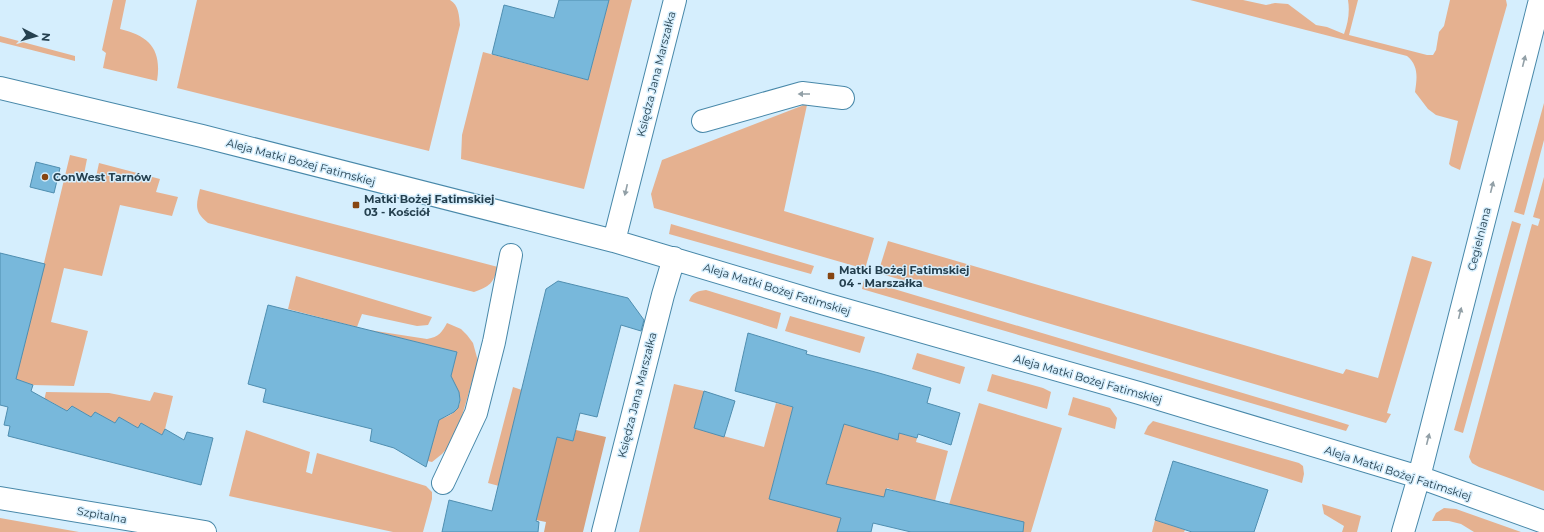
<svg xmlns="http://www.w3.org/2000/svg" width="1544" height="532" font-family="Montserrat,sans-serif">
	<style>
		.green { fill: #e5b190 }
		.forest { fill: #d8a07c }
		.building { fill: #78b8db; stroke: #4f8eb0 }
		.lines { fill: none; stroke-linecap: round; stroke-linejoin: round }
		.minor-casing { stroke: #4888a9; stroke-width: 24 }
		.minor { stroke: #fff; stroke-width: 22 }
		.oneway { fill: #92a0a7 }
		.poi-dot { fill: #864511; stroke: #d5eefd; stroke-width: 1.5 }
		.labels { text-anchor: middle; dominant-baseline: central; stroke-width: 3; stroke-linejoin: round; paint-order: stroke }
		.street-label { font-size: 11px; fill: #25404f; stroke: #d5eefd }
		.poi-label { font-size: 11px; font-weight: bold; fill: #25404f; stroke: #d5eefd; text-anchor: start }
	</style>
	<rect width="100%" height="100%" fill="#d5eefd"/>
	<path class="green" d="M113,0h13l-6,29c30,7 42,21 37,52l-54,-13 3,-15 -4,-3z
		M197,0h253c9,5 9,16 10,25l-31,126 -252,-63z
		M609,0h23l-48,189 -123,-30 1,-24 21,-83 105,28z
		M1190,0h53l23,5 9,-2 13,1 28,21 11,2 17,7c4,-11 6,-22 4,-34h10l-9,35 78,20h6l3,-5 3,-18 5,-6 6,-26h56l1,5 -47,165 -9,-4 -2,-2 9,-43 -22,-6 -8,-6 -13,-17c2,-14 4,-26 -8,-36z
		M0,36l75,20v5l-75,-19z
		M1544,103v37l-20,75 -10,-3z
		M804,105h3l-23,106 90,27 -9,31 -211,-61 -3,-14 11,-34z
		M70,155l17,4 -3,15 12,3 3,-14 61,16 -4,13 22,5 -6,19 -52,-11 -18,71 -38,-8 -13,54 37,9 -14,55 -41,-1 -17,-6z
		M1544,177v314l-65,-24 -7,-4 -3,-6 63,-233 6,2 2,-7 -7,-2z
		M200,189l298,78c-5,17 -8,19 -24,25l-266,-69c-14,-11 -12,-18 -8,-34z
		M1512,221l9,3 -58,209 -9,-3z
		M671,224l143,42 -3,8 -142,-40z
		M888,241l455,133 3,-5 32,9 34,-122 20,6 -45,151 4,1 -5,9 -508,-150z
		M296,276l136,41 -4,8 -11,1 -55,-12 -5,13 -69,-18z
		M864,280l466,139 19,6 -3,6 -484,-142z
		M706,290l75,23 -4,16 -88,-28c3,-8 8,-10 17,-11z
		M790,316l75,21 -5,16 -75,-22z
		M447,323l14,6 6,6 6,8 5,18 -23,79 -13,14 -10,8 -9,-2 9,-15 6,-22 -3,-2c6,-3 15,-4 20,-10 11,-11 3,-25 -9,-31l5,-4 6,-24 -88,-22 58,9c12,-2 15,-7 20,-16z
		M917,353l48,14 -5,17 -48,-15z
		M992,374l51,14 8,4 -4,17 -60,-18z
		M674,384l30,7 -10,37 70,19 12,-44 17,4 -24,92 36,9 21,-23 20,-69 51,24 2,-7 18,5 -1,4 32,9 -13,50 -14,-4 -22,-1v-4l-12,-4 -3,9 -47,35h-198z
		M513,387l9,3 -23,96 -11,-3z
		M46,392l63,1 41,8 4,-9 19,4 -8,33 -3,6 -21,-12 -3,5 -19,-11 -4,6 -20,-11 -4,5 -19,-11 -5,5 -19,-11 -6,9z
		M1073,397l37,11 7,10 -2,11 -47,-14z
		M979,403l83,25 -31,104h-90z
		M1153,421l146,42 4,3 1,8 -2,9 -158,-49 4,-8z
		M246,430l64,22 -4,20 6,2 5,-21 109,33 6,6v7l-9,33h-30l-164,-36z
		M1322,504l39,12 -4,16h-15l2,-6 -20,-12z
		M1444,508l12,1 65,23h-47l-13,-8 -12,-3h-17l4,-8z
		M0,518l79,14h-79z
		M1155,520l30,10 -1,2h-32z"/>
	<path class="forest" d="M576,430l30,7 -23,95h-39l2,-10 -10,-2 21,-83 16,4z"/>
	<path class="building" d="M559,0h50l-21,80 -96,-26 12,-49 50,13z
		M36,162l24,6 -6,25 -24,-6z
		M0,253l45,11 -29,115 17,6 -2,6 36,20 5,-5 19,11 4,-5 20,11 4,-6 19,11 3,-5 21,12 3,-6 19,11 3,-8 26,6 -12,47 -193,-49 2,-10 -6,-1 4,-18 -8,-2z
		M558,281l70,17 16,22 -3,11 -20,-6 -24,92 -17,-4 -7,28 -16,-4 -21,84 3,1 -1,10h-96l7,-32 43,11 54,-222z
		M268,305l189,47 -6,24 8,16 1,8 -2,8 -4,4 -15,8 -13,47 -32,-19 -24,-7 2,-12 -109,-27 3,-13 -18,-5z
		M748,333l59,18 -1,3 73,19 52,15 -4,15 33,10 -9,32 -33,-11 -1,4 -18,-5 -1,7 -54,-16 -18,60 58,13 2,-8 138,33 -1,10h-112l-38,-9 -2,9h-34l4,-14 -72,-19 24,-92 -58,-16z
		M704,391l31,10 -11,36 -30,-9z
		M1173,461l95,29 -14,42h-62l-37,-12z"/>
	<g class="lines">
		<g class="minor-casing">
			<path id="minor" d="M0,88l202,48 412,105 211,63 314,89 280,84 125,45
				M703,121l99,-28 41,5
				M614,241l61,-241
				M443,483l33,-70 18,-71 17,-87
				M0,498l205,34
				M603,532l60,-237 11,-37
				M1403,532l16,-55 121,-477"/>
		</g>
		<use href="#minor" class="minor"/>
	</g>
	<defs><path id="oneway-solid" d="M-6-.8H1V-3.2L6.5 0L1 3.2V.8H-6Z"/></defs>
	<g class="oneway">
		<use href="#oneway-solid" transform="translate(1524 61) rotate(-76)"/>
		<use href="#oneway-solid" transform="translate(804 94) rotate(180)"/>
		<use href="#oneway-solid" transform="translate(1492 187) rotate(-76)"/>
		<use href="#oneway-solid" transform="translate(626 190) rotate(103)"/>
		<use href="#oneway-solid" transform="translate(1460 313) rotate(-76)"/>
		<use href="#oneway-solid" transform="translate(1428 439) rotate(-76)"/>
	</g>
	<g class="poi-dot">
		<circle cx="45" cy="177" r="4"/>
		<rect x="352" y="201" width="8" height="8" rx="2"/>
		<rect x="827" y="272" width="8" height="8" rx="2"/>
	</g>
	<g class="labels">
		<g class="street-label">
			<text transform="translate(656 74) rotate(-76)">Księdza Jana Marszałka</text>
			<text transform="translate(301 162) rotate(15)">Aleja Matki Bożej Fatimskiej</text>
			<text transform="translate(1479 239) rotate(-76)">Cegielniana</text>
			<text transform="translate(777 289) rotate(17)">Aleja Matki Bożej Fatimskiej</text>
			<text transform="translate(1088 379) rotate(16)">Aleja Matki Bożej Fatimskiej</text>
			<text transform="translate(637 395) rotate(-76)">Księdza Jana Marszałka</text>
			<text transform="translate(1398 473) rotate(18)">Aleja Matki Bożej Fatimskiej</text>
			<text transform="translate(102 515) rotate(10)">Szpitalna</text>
		</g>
		<g class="poi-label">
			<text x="53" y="177">ConWest Tarnów</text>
			<text x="364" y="199">Matki Bożej Fatimskiej<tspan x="364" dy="13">03 - Kościół</tspan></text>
			<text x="839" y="270">Matki Bożej Fatimskiej<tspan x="839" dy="13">04 - Marszałka</tspan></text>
		</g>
	</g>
	<g transform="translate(36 36) rotate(96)" stroke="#d5eefd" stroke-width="3" paint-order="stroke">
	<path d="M0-3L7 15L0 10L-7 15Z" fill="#25404f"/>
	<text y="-6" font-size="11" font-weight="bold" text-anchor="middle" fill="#25404f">N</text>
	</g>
</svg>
